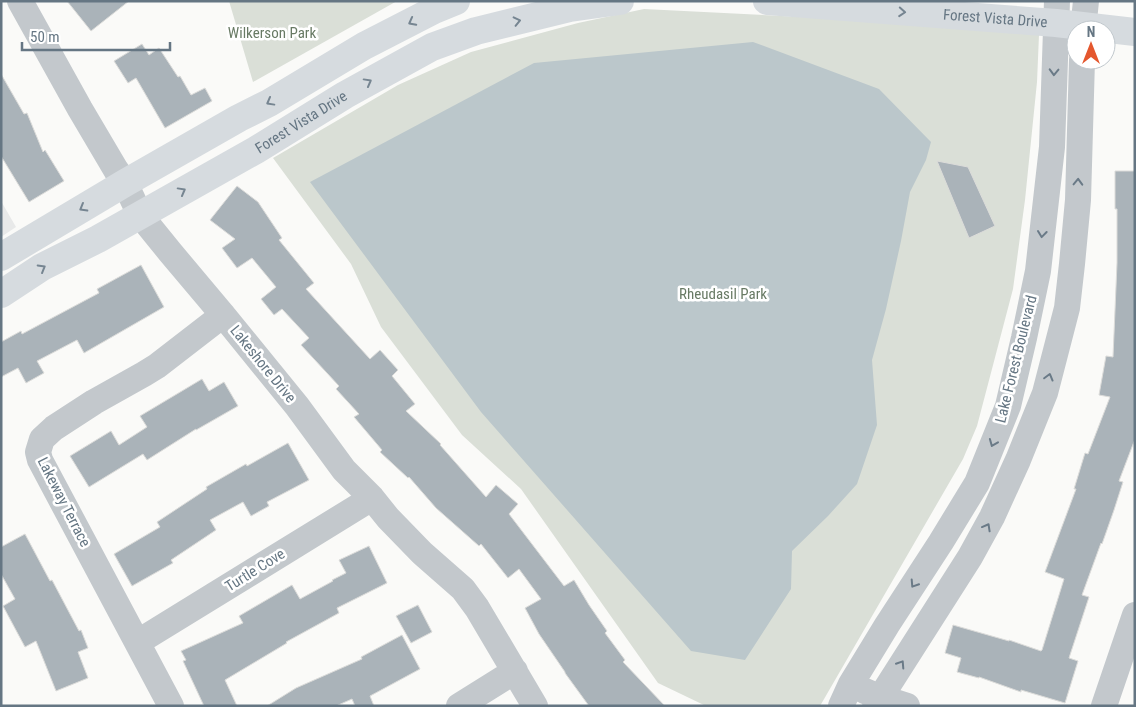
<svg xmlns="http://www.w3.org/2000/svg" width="1136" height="707" font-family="'Roboto Condensed',sans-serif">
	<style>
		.built { fill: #e8e9e9 }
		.green { fill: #dadfd7 }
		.water { fill: #bbc7cb }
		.building { fill: #aab3b9; stroke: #dcdcda }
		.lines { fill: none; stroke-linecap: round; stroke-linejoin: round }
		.minor { stroke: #c3c8cc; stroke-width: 26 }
		.major { stroke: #d6dbdf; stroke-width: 28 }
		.oneway { stroke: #768591 }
		.oneway2 { stroke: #6a7a87 }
		.labels { text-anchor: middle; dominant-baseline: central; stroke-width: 5; stroke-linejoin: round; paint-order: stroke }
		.street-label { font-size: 15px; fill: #657683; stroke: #fff }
		.park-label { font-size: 15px; fill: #687a64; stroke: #fff }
	</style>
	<rect width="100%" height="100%" fill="#fafaf8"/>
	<path class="built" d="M1,201l15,26 -15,10z"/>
	<path class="green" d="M229,1h168l-144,81z
		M644,9l277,14 118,12 -2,47 -12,118 -12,89 -36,137 -14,33 -143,247h-114l-48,-23 -137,-194 -59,-54 -81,-108 -30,-63 -78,-106 125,-73 73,-33 107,-29z"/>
	<path class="water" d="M753,42l126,47 52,53 -5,18 -16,32 -9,49 -15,68 -14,51 5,65 -20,59 -29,32 -36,35 -1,38 -46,71 -54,-9 -210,-239 -171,-230 224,-119z"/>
	<path class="building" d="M67,1h62l-38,30z
		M142,44l7,11 10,-7 19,29 2,-1 11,19 14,-7 7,13 -47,27 -29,-50 -8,5 -14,-22z
		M1,74l23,40 3,-1 16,39 2,-2 19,31 -35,21 -28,-46z
		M937,161l31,6 27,59 -26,12z
		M1115,171h20v268l-16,42 4,1 -9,28 -12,34 -1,-1 -19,52 7,2 -20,61 9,3 -13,42 -44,-13v2l-42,-15v1l-22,-6 4,-14 -16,-5 8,-28 56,16v-1l32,11 1,-1 22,-71 -19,-7 31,-83h-2l11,-36 3,1 22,-57 -11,-2 7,-39 7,1 4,-94v-54h-2z
		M237,186l21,16 24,36 -3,2 35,43 -8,6 64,70 10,-9 18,20 -6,6 23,28 -9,7 35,33 -1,1 46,52 10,-12 22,19 -9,10 55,72 10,-6 15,25 18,26 -2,2 20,27 -2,2 42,44h-76l-24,-33v-1l-26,-38 -14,-26 16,-9 -22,-30 -11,9 -27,-34 -2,2 -43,-38 -27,-31 -1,1 -28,-26 2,-2 -28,-33 5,-3 -23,-25 3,-3 -38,-41 8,-7 -27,-29 -8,6 -13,-16 15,-12 -24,-29 -15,10 -15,-20 13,-9 -25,-19z
		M141,265l23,42 -80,46 -7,-13 -40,21 7,12 -18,10 -8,-15 -17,9v-35l20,-11 1,3 77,-41 -2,-4z
		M202,379l7,12 15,-9 14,24 -42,24v-1l-49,31 -4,-6 -54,33 -19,-31 41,-25 8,14 28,-18 -7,-11z
		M288,443l21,37 -42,22 2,4 -18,10 -8,-14 -33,18 6,10 -45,30 2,3 -41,23 -18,-32 46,-27 -3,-5 50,-33 -1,-2 40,-23 1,2z
		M25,534l25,47 2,-1 27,51 2,-1 7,18 -10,4 10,26 -32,13 -20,-50 -11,6 -22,-41 12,-7 -14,-25v-27z
		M369,546l18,37 -50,25 2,5 -53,29 1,1 -62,37 12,26h-33l-21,-45 3,-1 -5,-9 62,-28 -4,-7 53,-31 8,14 33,-18 -1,-1 14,-7 -7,-13z
		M418,605l14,27 -21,11 -15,-27z
		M402,635l18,34 -50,27 4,10h-19l-3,-7 -16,7h-69l29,-18 66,-29 -1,-2z"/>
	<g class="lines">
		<path class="minor" d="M20,1l60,108 36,61 9,13 15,32 30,37 53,63 74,91 47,64 28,28 16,20 34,35 41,36 14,19 58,98
			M1083,30l3,-29
			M138,642l234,-144
			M865,691l14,6 28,9
			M171,706l-131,-246 -2,-8 4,-13 12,-11 40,-26 50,-28 13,-8 66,-51
			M459,706l56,-35
			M841,706l10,-22 36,-59 54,-83 36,-59 31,-77 16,-68 14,-67 14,-124 5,-146
			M875,706l95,-149 22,-40 26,-57 27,-67 22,-85 5,-44 6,-64 4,-140
			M1104,706l31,-91"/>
		<g class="major">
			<path id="s1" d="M767,1l289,22 79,9"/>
			<path d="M1,257l124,-74 114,-65 30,-15 95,-57 70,-36 22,-9"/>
			<path id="s2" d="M1,294l41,-27 56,-28 158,-89 89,-55 87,-48 44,-16 94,-23 50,-7"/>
		</g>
	</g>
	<defs><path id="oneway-chevron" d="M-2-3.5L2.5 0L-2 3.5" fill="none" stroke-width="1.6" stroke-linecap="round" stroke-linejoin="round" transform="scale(1.25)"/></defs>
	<g class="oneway">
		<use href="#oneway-chevron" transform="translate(902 12) rotate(4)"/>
		<use href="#oneway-chevron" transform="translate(517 21) rotate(-13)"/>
		<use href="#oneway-chevron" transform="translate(412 22) rotate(152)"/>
		<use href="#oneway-chevron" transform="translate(368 82) rotate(-29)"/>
		<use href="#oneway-chevron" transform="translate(270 102) rotate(151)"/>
		<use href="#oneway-chevron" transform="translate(182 191) rotate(-29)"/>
		<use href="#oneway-chevron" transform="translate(83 208) rotate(150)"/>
		<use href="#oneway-chevron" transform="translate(42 268) rotate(-30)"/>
	</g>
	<g class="oneway2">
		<use href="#oneway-chevron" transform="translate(1054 72) rotate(92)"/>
		<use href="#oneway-chevron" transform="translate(1078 182) rotate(-88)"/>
		<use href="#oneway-chevron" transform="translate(1042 234) rotate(97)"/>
		<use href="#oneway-chevron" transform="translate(1049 377) rotate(-75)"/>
		<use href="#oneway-chevron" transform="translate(993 443) rotate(112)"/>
		<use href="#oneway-chevron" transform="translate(987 527) rotate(-61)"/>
		<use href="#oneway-chevron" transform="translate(914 584) rotate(123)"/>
		<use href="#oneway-chevron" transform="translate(901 664) rotate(-57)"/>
	</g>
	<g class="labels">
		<g class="street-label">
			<text stroke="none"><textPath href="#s1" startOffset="229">Forest Vista Drive</textPath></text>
			<text stroke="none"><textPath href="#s2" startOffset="346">Forest Vista Drive</textPath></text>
			<text transform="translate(1016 359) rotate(-76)">Lake Forest Boulevard</text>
			<text transform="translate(263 364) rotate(51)">Lakeshore Drive</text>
			<text transform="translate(64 502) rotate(63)">Lakeway Terrace</text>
			<text transform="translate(255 570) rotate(-32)">Turtle Cove</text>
		</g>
		<g class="park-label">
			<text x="272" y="33">Wilkerson Park</text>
			<text x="723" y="294">Rheudasil Park</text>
		</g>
	</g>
	<rect width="1136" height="707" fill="none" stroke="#657683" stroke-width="5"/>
	<g transform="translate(1091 45)"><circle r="24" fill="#ffffff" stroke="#c1c8cd"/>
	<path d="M0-4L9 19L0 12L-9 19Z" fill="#e4572e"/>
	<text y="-8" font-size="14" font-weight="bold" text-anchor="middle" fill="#657683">N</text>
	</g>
	<path d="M22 42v8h148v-8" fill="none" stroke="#657683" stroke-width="2.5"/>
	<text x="30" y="42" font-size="15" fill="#657683" stroke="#ffffff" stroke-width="4" paint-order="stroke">50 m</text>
</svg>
